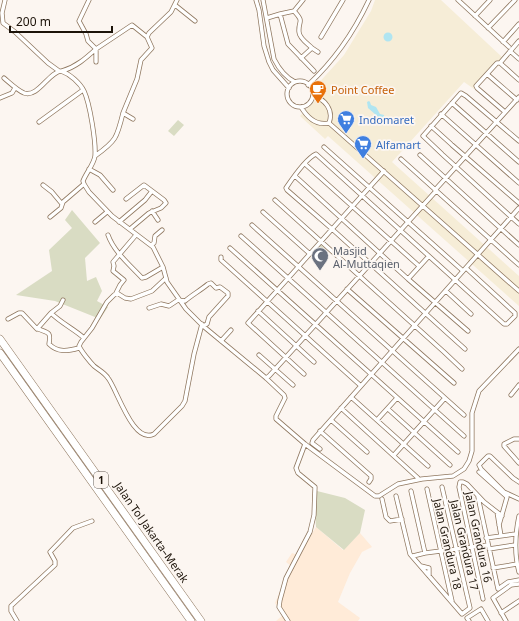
<svg xmlns="http://www.w3.org/2000/svg" width="519" height="621" font-family="'Noto Sans',sans-serif">
	<style>
		.commercial { fill: #f6edd7 }
		.built { fill: #ffebd8 }
		.green { fill: #d9dcc3 }
		.water { fill: #b0e5f1 }
		.lines { fill: none; stroke-linecap: round; stroke-linejoin: round }
		.minor-casing { stroke: #8f775f; stroke-width: 5 }
		.motorway-casing { stroke: #8f775f; stroke-width: 8 }
		.minor { stroke: #fff; stroke-width: 3.5 }
		.motorway { stroke: #fff; stroke-width: 7 }
		.labels { text-anchor: middle; dominant-baseline: central; stroke-width: 3.5; stroke-linejoin: round; paint-order: stroke }
		.shield { fill: #fcf6f1; stroke: #5f574f; stroke-width: 1 }
		.shield-label { font-size: 10px; font-weight: bold; fill: #1c1309 }
		.food-label { font-size: 11px; fill: #c56008; stroke: #fcf6f1; text-anchor: start }
		.shop-label { font-size: 11px; fill: #366cbe; stroke: #fcf6f1; text-anchor: start }
		.worship-label { font-size: 11px; fill: #5b616d; stroke: #fcf6f1; text-anchor: start }
		.street-label { font-size: 11px; fill: #1c1309; stroke: #fcf6f1 }
	</style>
	<rect width="100%" height="100%" fill="#fcf6f1"/>
	<path class="commercial" d="M375,0h66l61,57 -28,32 -10,-7 -72,80 127,114v30l-191,-170 -3,3 -25,-23 22,-23 -7,-6 29,-32 27,-44z"/>
	<path class="built" d="M316,527l27,23 17,-17 12,14 -10,5 -12,21 -12,29 22,16 -2,3h-82l7,-6 -8,-12 16,-37 -5,-4 6,-9 6,2z"/>
	<path class="green" d="M178,120l6,5 -10,11 -6,-5z
		M72,210l28,33 -15,15 2,23 9,-4 6,14 -5,10 11,6 -8,12 -45,-18 -39,-6 36,-24 -3,-21 23,-22 -7,-8z
		M321,245l4,4 -7,8 -4,-4z
		M317,491l28,7 20,12 -5,23 -16,17 -28,-23 -1,-17z"/>
	<path class="water" d="M383.5 37a4.5 4.5 0 1 1 9 0a4.5 4.5 0 1 1-9 0Z
		M369,101l1,1 1,3 5,2 4,7 4,1 1,5 -2,1 -15,-13 -1,-6z"/>
	<g class="lines">
		<g class="minor-casing">
			<path id="minor" d="M5,0l-3,13 1,10 12,9 33,31 11,8
				M89,0l-10,21 7,13 2,7 8,8 36,-24 15,12
				M256,0l3,10 5,36 5,16 4,8 16,18
				M263,0l11,59c5,10 11,18 21,23
				M303,0l-9,11 -14,3 8,30 26,27
				M458,0l51,47
				M175,5l20,16
				M294,11c11,12 4,9 5,21 0,6 9,12 13,16l-11,10
				M475,16l15,-16
				M267,18l13,-4
				M488,28l27,-28
				M321,37l22,-37
				M503,42l16,-18
				M312,48l6,4
				M510,51l9,8
				M96,62v-13
				M500,63l19,17
				M62,71c14,-4 24,-13 34,-22
				M487,74l30,26
				M4,78c6,5 13,12 20,15 14,5 25,-21 37,-22 9,3 19,12 23,20 6,13 12,51 11,65 -1,8 -9,17 -12,25l1,3 5,8 23,24 41,31 10,20 4,15 19,27 17,17 63,52 18,17 1,3 -9,18v3l29,25 70,52h4l19,-12 24,-5 31,-3 11,-7 5,-8 3,-10v-38l7,-22 40,-42
				M287 94a13 13 0 1 1 26 0a13 13 0 1 1-26 0Z
				M308,85c26,-24 46,-53 61,-85
				M313,96c12,3 21,14 16,27
				M0,98l12,-5 3,-5
				M452,103l67,59
				M301,107c6,10 15,19 28,16l190,168
				M505,112l-28,-24 -1,-2 21,-23h3l19,-22
				M441,114l78,69
				M133,119l-10,-6 14,-34 4,-19 11,-12 -5,-11 2,-4 22,-21 6,-12
				M39,122l44,-32
				M431,126l20,18
				M452,145l67,58
				M324,147l139,124
				M442,154l-19,-18 38,-43 5,3 53,45
				M420,155l99,90
				M443,155l76,69
				M95,156c21,-15 22,-18 28,-43
				M401,159l118,106
				M305,164l114,102
				M89,169l11,6 13,15
				M295,176l113,103 60,52
				M43,185l9,7 10,12
				M435,190l84,-93
				M126,199l18,-14 20,15 2,3 -5,5 -12,5 -19,16
				M275,200l169,152 18,17
				M152,211l6,9
				M263,212l47,42
				M50,217l11,-9 2,-6 21,-18
				M95,222l12,-10
				M119,222l26,-22 7,-9
				M252,225l212,190
				M108,235c6,17 22,30 34,43l4,-1 17,-10
				M241,236l223,200
				M151,245l3,-2 1,-7 7,-6
				M230,248l228,204
				M221,257v3l140,126
				M166,278l-14,13 -21,8 -6,-1 -8,-5 -3,2 -7,7 -15,26 -11,14 -2,4c2,5 11,16 15,20 5,4 11,7 14,12 9,11 25,67 46,56l28,-28 3,-5 9,-47 8,-30
				M408,279l21,-23
				M347,289l107,94
				M446,291l25,23
				M116,293l4,-8 4,-5 -11,-9 1,-5 -1,-4 23,-27
				M149,308l12,-4 8,2 9,-6 7,1c7,-6 16,-11 23,-17l3,-1 5,5 4,-1 8,6v3l-19,21 -2,7 -4,2
				M258,311l56,51
				M51,313l9,-7 3,-6
				M8,319l11,-6h3l15,16 14,-16c10,10 23,16 33,25
				M38,329c11,4 13,3 11,15 9,9 19,7 30,4
				M221,341l10,-11
				M465,349l-133,-120 -45,-39 -1,-2c6,-9 21,-30 30,-34l188,170h3l8,-8v-3l-49,-45
				M259,355l34,30
				M304,374l-56,-51 136,-152
				M266,378l3,-2 167,-185
				M511,395l8,-10
				M351,397l77,69
				M341,408l77,70
				M388,409l62,56
				M331,420l36,32
				M377,420l20,-22
				M320,431l51,45v3l-2,3
				M519,439h-5l-10,5v2l15,17
				M320,449l-8,-6 1,-3 206,-232
				M394,455l51,-57
				M479,472l28,25 -8,28
				M519,482l-6,-4 -23,-22h-2l-9,9 2,4 23,23 15,7
				M427,489l25,112
				M411,491l14,62
				M396,496l14,58 52,60 8,-6 -28,-121
				M478,497l20,92 10,-7 11,-2
				M382,499l4,18 4,4 12,-2
				M497,512l4,24
				M519,516c-4,19 -5,37 0,56
				M486,538l29,-4
				M489,549l26,-4
				M413,556l12,-3 63,-8
				M421,566l8,2v8
				M493,568l24,-4
				M483,599l-24,-112 1,-5h3l4,2 17,18 18,14
				M501,613l18,-12
				M17,621l-6,-10v-5l44,-41v-4l-5,-9 23,-24 19,-7
				M288,621l-9,-14 1,-7 6,-22 24,-46 4,-17 1,-28 -17,-14 -2,-5 9,-24
				M469,621l-2,-3 14,-9 7,12
				M506,621l-13,-23 18,-13 8,-1"/>
		</g>
		<g class="motorway-casing">
			<path id="motorway" d="M0,339l201,282
				M0,353l191,268"/>
		</g>
		<use href="#minor" class="minor"/>
		<use href="#motorway" class="motorway"/>
	</g>
	<defs>
		<g id="cafe-pin" transform="scale(0.9)"><path d="M0 17L-7.5 6A9.5 9.5 0 1 1 7.5 6Z" fill="#e8710a" stroke="#fcf6f1"/><path d="M-5.5-4.5H6V0H3Q3 3.5 0 3.5H-2.5Q-5.5 3.5-5.5 0ZM3-3.2v2h1.7v-2ZM-6 4.5H4V6H-6Z" fill="#fff"/></g>
		<g id="supermarket-pin" transform="scale(0.9)"><path d="M0 17L-7.5 6A9.5 9.5 0 1 1 7.5 6Z" fill="#3f7fe0" stroke="#fcf6f1"/><path d="M-6-5.5h2.5l.6 2H6L4.5 2H-2.5L-4.4-4H-6ZM-1.5 3.2a1.3 1.3 0 1 0 .1 0ZM3 3.2a1.3 1.3 0 1 0 .1 0Z" fill="#fff"/></g>
		<g id="mosque-pin" transform="scale(0.9)"><path d="M0 17L-7.5 6A9.5 9.5 0 1 1 7.5 6Z" fill="#6b7280" stroke="#fcf6f1"/><path d="M3.5-4.9A6 6 0 1 0 3.5 4.9A5 5 0 1 1 3.5-4.9Z" fill="#fff"/></g>
	</defs>
	<g fill-rule="evenodd">
		<use href="#cafe-pin" x="318" y="89"/>
		<use href="#supermarket-pin" x="346" y="119"/>
		<use href="#supermarket-pin" x="363" y="144"/>
		<use href="#mosque-pin" x="320" y="256"/>
	</g>
	<g class="labels">
		<rect class="shield" x="94" y="472" width="14" height="16" rx="3"/>
		<g class="shield-label">
			<text x="101" y="480">1</text>
		</g>
		<g class="food-label">
			<text x="331" y="89">Point Coffee</text>
		</g>
		<g class="shop-label">
			<text x="359" y="119">Indomaret</text>
			<text x="376" y="144">Alfamart</text>
		</g>
		<g class="worship-label">
			<text x="333" y="250">Masjid<tspan x="333" dy="13">Al-Muttaqien</tspan></text>
		</g>
		<g class="street-label">
			<text transform="translate(152 532) rotate(55)">Jalan Tol Jakarta–Merak</text>
			<text transform="translate(479 537) rotate(78)">Jalan Grandura 16</text>
			<text transform="translate(448 544) rotate(77)">Jalan Grandura 18</text>
			<text transform="translate(465 545) rotate(77)">Jalan Grandura 17</text>
		</g>
	</g>
	<path d="M10 26v6h102v-6" fill="none" stroke="#1c1309" stroke-width="2"/>
	<text x="16" y="26" font-size="12" fill="#1c1309" stroke="#fcf6f1" stroke-width="3" paint-order="stroke">200 m</text>
</svg>
